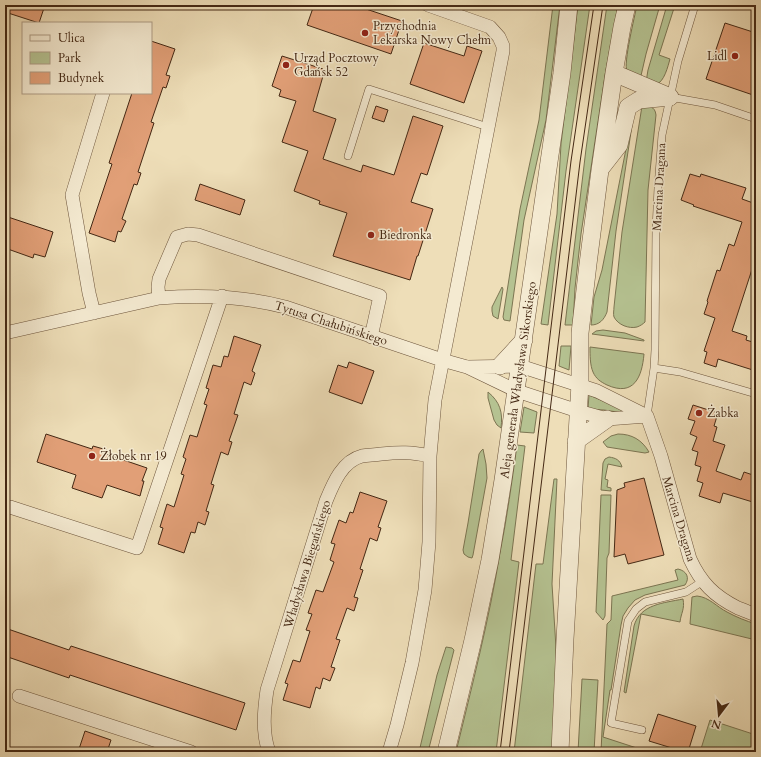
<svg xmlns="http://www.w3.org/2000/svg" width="761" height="757" font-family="Cardo,serif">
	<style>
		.green { fill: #b5c291; stroke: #7c7552 }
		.building { fill: #e19f77; stroke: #442814 }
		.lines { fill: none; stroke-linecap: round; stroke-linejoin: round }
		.service-casing { stroke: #6e563d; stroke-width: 8 }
		.minor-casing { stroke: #6e563d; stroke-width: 14 }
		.tertiary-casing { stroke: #6e563d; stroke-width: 18 }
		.service { stroke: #f4ead1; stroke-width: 7 }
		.minor { stroke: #f4ead1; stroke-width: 13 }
		.tertiary { stroke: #f4ead1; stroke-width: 17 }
		.tram { stroke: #442814; stroke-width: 1 }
		.poi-dot { fill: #8f2418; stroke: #f4ead1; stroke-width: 1.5 }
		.labels { text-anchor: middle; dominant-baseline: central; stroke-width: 3; stroke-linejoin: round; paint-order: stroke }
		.poi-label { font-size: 12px; fill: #442814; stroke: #f4ead1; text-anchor: start }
		.street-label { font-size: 12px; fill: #442814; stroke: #f4ead1 }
	</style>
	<rect width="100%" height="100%" fill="#eedeb8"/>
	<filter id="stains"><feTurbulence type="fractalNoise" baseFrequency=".005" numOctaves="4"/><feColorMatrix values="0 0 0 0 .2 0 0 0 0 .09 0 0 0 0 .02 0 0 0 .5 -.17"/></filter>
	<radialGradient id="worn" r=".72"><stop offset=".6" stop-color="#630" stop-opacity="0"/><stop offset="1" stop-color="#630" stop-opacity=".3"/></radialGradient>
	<path class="green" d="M553,5h7l-14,115 -22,100 -14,101 -6,-1 -1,-3 17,-108 19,-89z
		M578,5h12l-24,166 -18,154 -7,-1 16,-110 4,-70z
		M607,5h11l-13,70 -24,159 -6,54 -2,37h-8l21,-176z
		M637,5h23l-14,49 -6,26c-4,-3 -11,-5 -13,-9 -4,-7 8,-56 10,-66z
		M667,5h8l-16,50 11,4c-2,7 -6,24 -14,25 -3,0 -7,-1 -10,-2l2,-12z
		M642,106c7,0 13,0 14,9l-8,75 -3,132c-2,2 -5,4 -8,5 -8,2 -19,-2 -23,-10 -1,-3 0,-7 0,-10l8,-75z
		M634,112l-18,119 -9,81c-3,8 -8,13 -16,13l3,-28 8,-27 24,-121z
		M502,287l1,2 -5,30 -5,-3 -1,-5v-4z
		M603,330l22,3 19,7v1l-52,-7 4,-3z
		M561,346h10l-2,24 -10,-4z
		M590,347l54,7c-2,23 -10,43 -37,31 -6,-3 -11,-6 -14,-13 -3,-7 -3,-17 -3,-25z
		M488,392c12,10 15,20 13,36l-4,-3 -3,-5 -6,-22z
		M589,395l38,16 -3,2 -20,-3 -16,-1z
		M524,407l13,5 -3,21 -14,-1z
		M618,434c14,0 24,6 31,18l-4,1 -38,-6 -4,-5 8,-6z
		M517,445l8,1 -14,114 8,2 -23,190h-40c16,-66 33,-132 44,-199 7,-35 12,-72 17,-108z
		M483,449l3,15 1,14 -14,77 -1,3 -4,-1 -4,-3 -1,-4 5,-27 11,-69 2,-3z
		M609,457c7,1 11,3 13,10l-14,-3 -3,15 3,1 -1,7 4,1v3l-10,-1 2,-27 2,-4z
		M554,479h3l-5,105 4,64v19l-4,85h-38l22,-188h7z
		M601,495h10l-2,58 -2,5 -2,58 -2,4 -7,-8z
		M678,569c9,2 12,9 7,16l-40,10 -10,5 -7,8 -5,8 -2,9 -10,65h-1l-7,47 46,15h-48l6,-128 4,-4 1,-24 66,-16 -3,-10z
		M697,596c12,1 20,11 30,16 9,5 19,9 29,12v16l-66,-16 2,-27z
		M683,599c2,10 -2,14 -3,23l-39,-8 -15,79 -2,-1 10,-66c6,-22 30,-23 49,-27z
		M446,647l6,1 2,2 -26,102h-9l18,-77z
		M582,679l16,1 -4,72h-16z
		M710,720l46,15v17h-56z"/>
	<path class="building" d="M5,5h40l-6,18 -34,-11z
		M314,5h40l48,16 -11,33 -84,-29z
		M725,23l31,10v63l-50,-17z
		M151,41l24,8 -9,26 4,1 -4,12 -3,-1 -12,35 3,1 -16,49 3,1 -4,12 -3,-1 -12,35 4,2 -5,11 -3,-1 -3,11 -26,-9 23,-69 -3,-1 23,-70h19z
		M424,43l40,13 3,-10 15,5 -18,52 -54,-19z
		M282,56l41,13 -2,7h2l-10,35 23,8 -13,40 38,13 2,-7 31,10 19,-59 30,10 -16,49 -6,-2 -10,29 22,7 -15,47h-1l-7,24 -77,-24 14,-43 -28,-9 1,-3 -26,-10 14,-40 -26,-9 14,-41 -17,-5 2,-6 -9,-4z
		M376,106l12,4 -4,12 -12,-4z
		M690,174l10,3 1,-3 45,14 -4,11 14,5v53l-24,74 15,5 -1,4 10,3v28l-38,-12 -2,8 -12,-4 3,-11 -3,-1 11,-33 -11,-4 4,-12 -1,-1 10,-31 3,1 9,-27 5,2 8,-24 -49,-16 1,-1 -13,-5z
		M200,184l45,16 -5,15 -45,-15z
		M5,216l48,16 -8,25 -11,-3 -1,4 -28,-10z
		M234,336l27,9 -9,26 3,2 -4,12 -7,-3 -10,32 4,1 -9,26 3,1 -4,13 -7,-3 -10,32 3,1 -8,26 3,1 -4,13 -7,-3 -3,11 -4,-1 -7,21 -26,-9 5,-16 -3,-1 7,-23 7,3 10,-32 -3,-1 5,-15 -3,-2 7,-22 7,2 10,-32 -3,-1 5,-15 -3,-1 7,-23 8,2 3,-11 4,1z
		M349,362l25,9 -12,33 -33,-12 9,-27 9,3z
		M693,405l25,8 -4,13 3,1 -4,14 12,4 -9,26 25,9 3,-8 12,4v27l-33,-10 -3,10 -21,-7 4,-13 -6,-2 4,-14 -6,-2 3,-13 -6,-2 5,-13 -7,-3 5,-13 -7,-2z
		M46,434l46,15 1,-3 14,4 -1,4 41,14 -5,13h2l-4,15 -33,-11 -5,13 -30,-10 4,-13 -39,-13z
		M644,478l20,77 -36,9 -3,-10 -11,3 3,-67 8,-3 -1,-4z
		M360,492l27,9 -9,26 3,1 -4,13 -7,-3 -10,31 3,1 -9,27 4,1 -4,13 -7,-3 -11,31 4,1 -9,27 4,1 -5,13 -7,-3 -3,11 -4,-2 -6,21 -27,-8 5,-16 -3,-1 8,-23 7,2 10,-31 -4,-1 6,-16 -4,-1 8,-23 7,2 11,-30 -4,-2 5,-16 -4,-1 8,-23 7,3 4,-11 3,1z
		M5,628l64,22 2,-4 174,57 -9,27 -166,-55 -1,3 -64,-22z
		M658,714l38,12 -8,26h-3l-36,-11z
		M85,731l26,9 -4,12h-29z"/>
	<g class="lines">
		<g class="service-casing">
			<path id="service" d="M670,97l45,8 41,14
				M348,156l21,-67 119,38
				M654,368l26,4 76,22
				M647,416l7,-48 1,-18 1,-120 2,-42 4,-53 16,-74 17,-56
				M642,730l-31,-7 17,-102 8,-12 9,-7 41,-10 17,-11"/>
		</g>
		<g class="minor-casing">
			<path id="minor" d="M159,298l-1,-11 1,-8 18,-42 11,-3 10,1 182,61 -9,41
				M94,313l-5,-20 -17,-98 31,-102
				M5,333l154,-35c42,-3 85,-2 126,9l157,53 25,7 50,24 61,20 29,8 40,-3
				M468,367l52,-1 77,25 50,25 14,40 29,103c11,24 24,37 48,49 6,2 12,5 18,7
				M10,507l127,41 85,-252
				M19,696l172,56
				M269,752c-7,-20 -5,-41 -2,-62l59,-189c7,-17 16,-40 36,-45 6,-1 13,-1 19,-2 19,-2 30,-2 49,2
				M389,752l8,-27 15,-62 13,-73 4,-48 1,-86 5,-56 68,-349v-5l-4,-9 -9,-10 -62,-22"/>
		</g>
		<g class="tertiary-casing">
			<path id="tertiary" d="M614,73l54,23
				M601,168l18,-23 9,-38 11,-7 31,-3
				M500,366l24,-26
				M576,441l31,-22
				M446,752l27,-112 17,-80 13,-80 47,-325 12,-82 7,-68
				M560,752l5,-113 15,-255v-51l8,-69 12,-94 14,-97 8,-46 5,-22"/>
		</g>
		<use href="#service" class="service"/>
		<use href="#minor" class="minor"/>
		<use href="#tertiary" class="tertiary"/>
		<path class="tram" d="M500,752l71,-591 23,-156
			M509,752l71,-590 23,-157"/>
	</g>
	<g class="poi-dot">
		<circle cx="365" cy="33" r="4"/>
		<circle cx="735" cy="56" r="4"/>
		<circle cx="286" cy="65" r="4"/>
		<circle cx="371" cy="235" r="4"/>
		<circle cx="699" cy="413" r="4"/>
		<circle cx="92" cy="456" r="4"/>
	</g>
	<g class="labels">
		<g class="poi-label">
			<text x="373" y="26">Przychodnia<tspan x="373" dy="14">Lekarska Nowy Chełm</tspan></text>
			<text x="727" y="56" text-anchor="end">Lidl</text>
			<text x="294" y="58">Urząd Pocztowy<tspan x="294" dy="14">Gdańsk 52</tspan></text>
			<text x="379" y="235">Biedronka</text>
			<text x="707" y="413">Żabka</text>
			<text x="100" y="456">Żłobek nr 19</text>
		</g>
		<g class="street-label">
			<text transform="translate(659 187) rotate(-87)">Marcina Dragana</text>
			<text transform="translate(331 323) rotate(18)">Tytusa Chałubińskiego</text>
			<text transform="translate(518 380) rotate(-82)">Aleja generała Władysława Sikorskiego</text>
			<text transform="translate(679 519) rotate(73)">Marcina Dragana</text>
			<text transform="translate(307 564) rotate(-73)">Władysława Biegańskiego</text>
		</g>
	</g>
	<rect width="761" height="757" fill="none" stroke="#eedeb8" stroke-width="20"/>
	<rect x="6" y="6" width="749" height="745" fill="none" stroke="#442814" stroke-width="2"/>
	<rect x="10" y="10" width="741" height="737" fill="none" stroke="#442814"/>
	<rect x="22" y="22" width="130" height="72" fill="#f4ead1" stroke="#ae9c85"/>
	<rect x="30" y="35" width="20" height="6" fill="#f4ead1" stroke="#ae9c85"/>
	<text x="58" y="42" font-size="12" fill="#442814">Ulica</text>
	<rect x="30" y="52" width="20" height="12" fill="#b5c291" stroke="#ae9c85"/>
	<text x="58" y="62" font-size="12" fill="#442814">Park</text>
	<rect x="30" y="72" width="20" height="12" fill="#e19f77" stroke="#ae9c85"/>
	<text x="58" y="82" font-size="12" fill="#442814">Budynek</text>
	<g transform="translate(719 715) rotate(196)" stroke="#f4ead1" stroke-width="3" paint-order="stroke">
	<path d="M0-3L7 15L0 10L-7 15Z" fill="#442814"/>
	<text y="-6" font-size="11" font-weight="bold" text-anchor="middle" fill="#442814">N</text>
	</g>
	<rect width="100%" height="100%" filter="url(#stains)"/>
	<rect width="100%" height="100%" fill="url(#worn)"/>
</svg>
